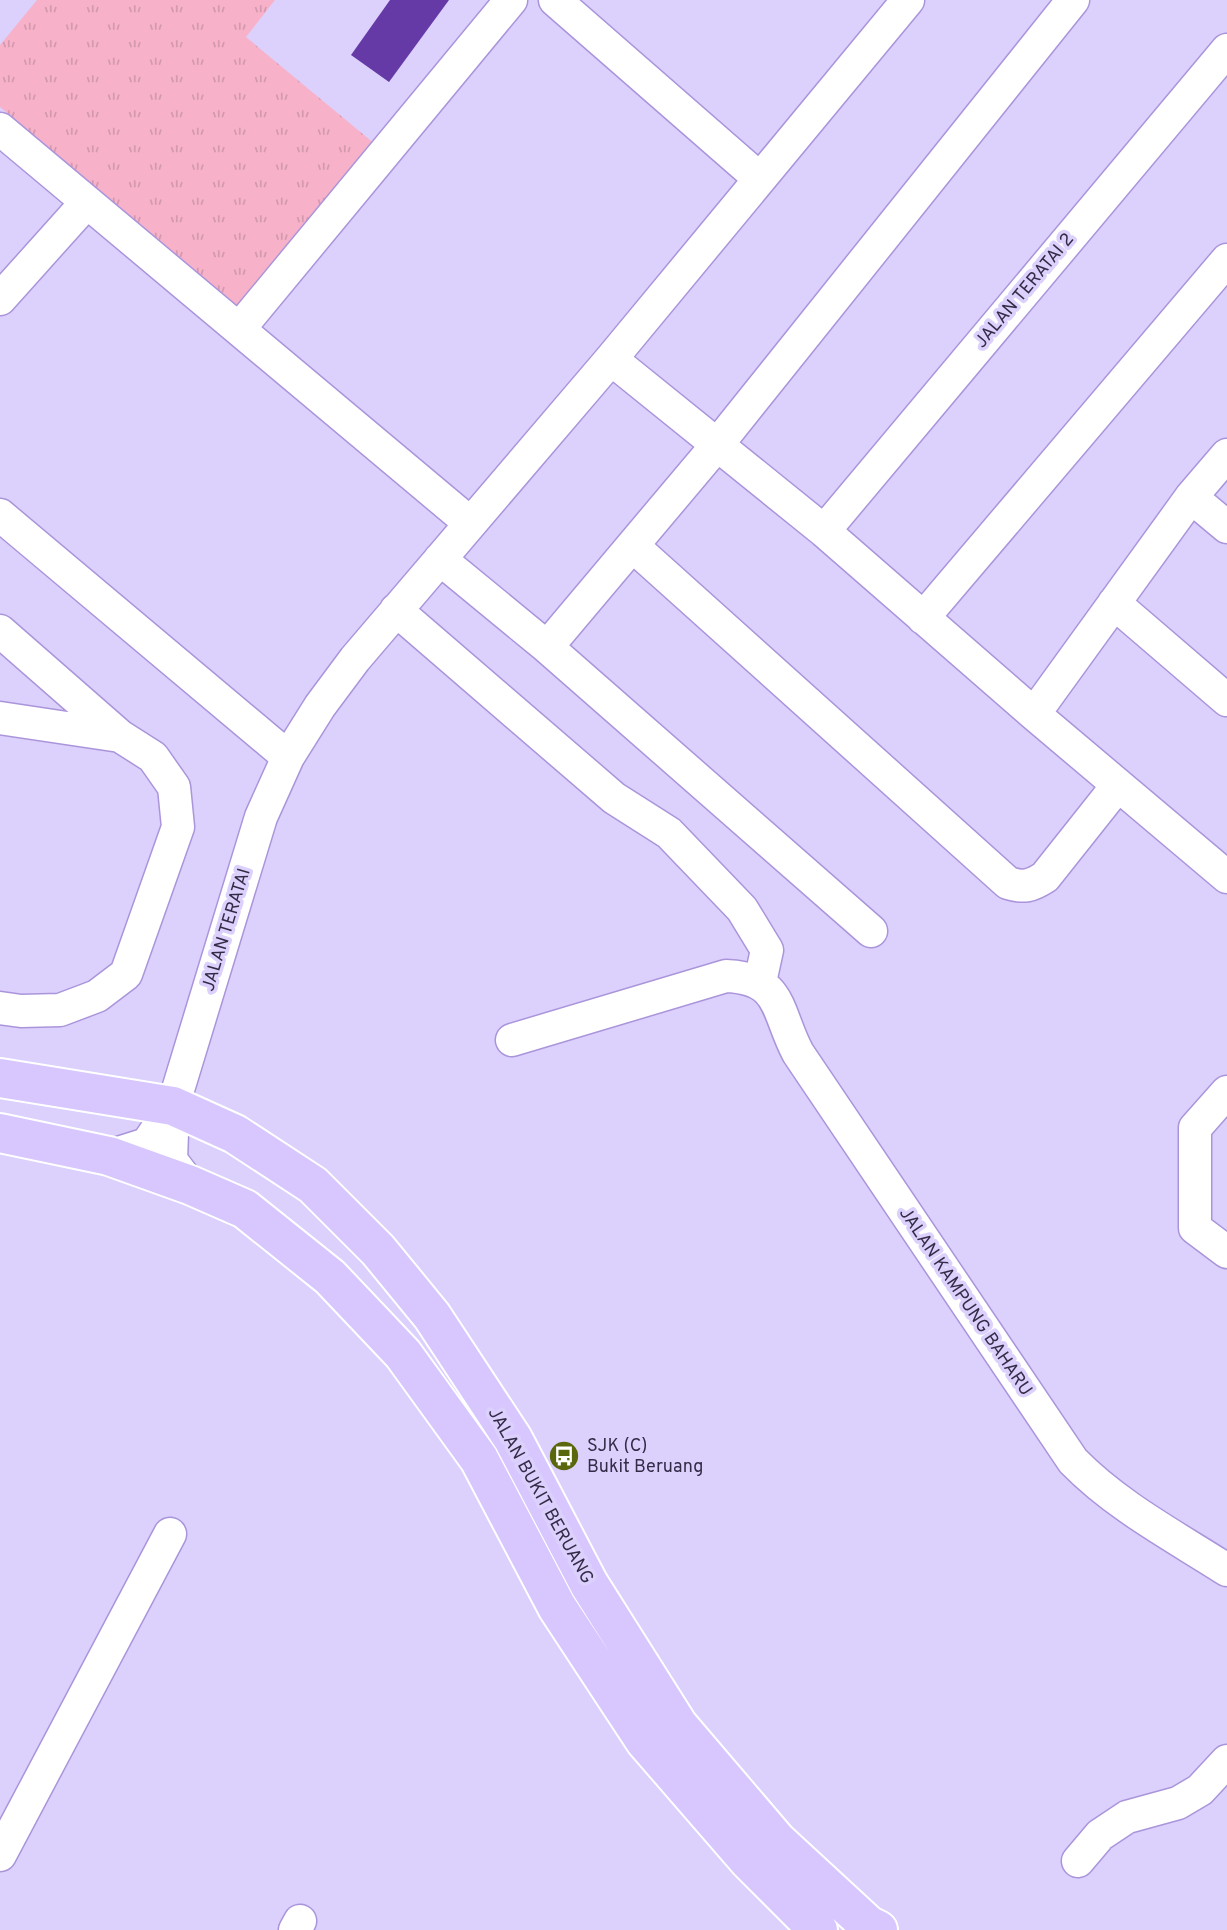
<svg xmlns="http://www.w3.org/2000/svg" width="1227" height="1930" font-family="Overpass,sans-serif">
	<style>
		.grass { fill: url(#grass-tufts) }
		.building { fill: #653aa7 }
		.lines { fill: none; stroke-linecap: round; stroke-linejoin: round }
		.minor-casing { stroke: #aa95db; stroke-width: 35 }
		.major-casing { stroke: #fff; stroke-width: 42 }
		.minor { stroke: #fff; stroke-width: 32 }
		.major { stroke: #d8c7fe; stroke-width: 38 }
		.labels { text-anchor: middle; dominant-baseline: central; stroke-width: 7; stroke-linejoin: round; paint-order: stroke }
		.street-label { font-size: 18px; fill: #342b47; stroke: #dcd0fc }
		.poi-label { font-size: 18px; fill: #342b47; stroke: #dcd0fc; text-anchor: start }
	</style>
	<defs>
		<pattern id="grass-tufts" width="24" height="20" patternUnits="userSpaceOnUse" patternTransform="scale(1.75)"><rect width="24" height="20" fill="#f7b2c9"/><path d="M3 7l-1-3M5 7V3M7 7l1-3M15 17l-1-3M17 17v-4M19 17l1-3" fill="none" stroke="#d499ae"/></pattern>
	</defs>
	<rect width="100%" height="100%" fill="#dcd0fc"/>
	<path class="grass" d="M37,0h238l-29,37 130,108 -137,163 -239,-201v-62z"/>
	<path class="building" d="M390,0h59l-60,82 -38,-27z"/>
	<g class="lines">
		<g class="minor-casing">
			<path id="minor" d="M555,0l205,179
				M0,129l470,394
				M0,299l87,-97
				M239,329l272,-329
				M611,359l213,172 210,183 193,163
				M1191,497l36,30
				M0,515l288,242
				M824,531l403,-481
				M634,547l374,336c16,5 23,3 37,-6l73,-92
				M440,559l107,88 324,284
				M1114,603l113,97
				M396,610l218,188 55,35 73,76 25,41 -7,32
				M923,618l304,-358
				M0,631l120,105
				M547,647l170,-202 356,-445
				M1034,714l157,-217 36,-42
				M0,718l120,18 33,21 21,30 4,40 -52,147 -29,22 -37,14 -39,1 -21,-3
				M512,1040l214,-64c57,2 50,36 72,77l275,408c44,45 101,75 154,109
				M1227,1092l-32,36v100l32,24
				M109,1156l38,-12 25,-37
				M190,1185l-19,-25 2,-54 88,-289 27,-60 32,-51 35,-47 256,-300 297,-359
				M0,1855l170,-321
				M1078,1861l22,-26 27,-18 51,-14 22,-13 27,-29
				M295,1930l5,-9"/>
		</g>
		<g class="major-casing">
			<path id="major" d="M0,1078l173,28 62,28 78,51 65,65 54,66 81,123 76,145 89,141 99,116 91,84 10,5
				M0,1133l109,23 81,29 55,24 85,68 73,77 76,105 78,148 88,134 104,120 69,69"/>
		</g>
		<use href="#minor" class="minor"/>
		<use href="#major" class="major"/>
	</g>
	<defs>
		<g id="bus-disc" transform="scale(1.575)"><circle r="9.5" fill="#5b670c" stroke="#dcd0fc"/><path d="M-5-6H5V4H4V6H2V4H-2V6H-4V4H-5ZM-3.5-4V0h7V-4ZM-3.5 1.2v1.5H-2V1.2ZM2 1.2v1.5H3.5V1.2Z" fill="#fff"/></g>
	</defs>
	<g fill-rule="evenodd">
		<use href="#bus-disc" x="564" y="1456"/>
	</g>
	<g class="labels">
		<g class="street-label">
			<text transform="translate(1025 291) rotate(-50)">JALAN TERATAI 2</text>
			<text transform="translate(227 930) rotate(-73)">JALAN TERATAI</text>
			<text transform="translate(965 1302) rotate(56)">JALAN KAMPUNG BAHARU</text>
			<text transform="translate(540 1496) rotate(61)">JALAN BUKIT BERUANG</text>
		</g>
		<g class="poi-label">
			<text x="587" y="1446">SJK (C)<tspan x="587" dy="21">Bukit Beruang</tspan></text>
		</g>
	</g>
</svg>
